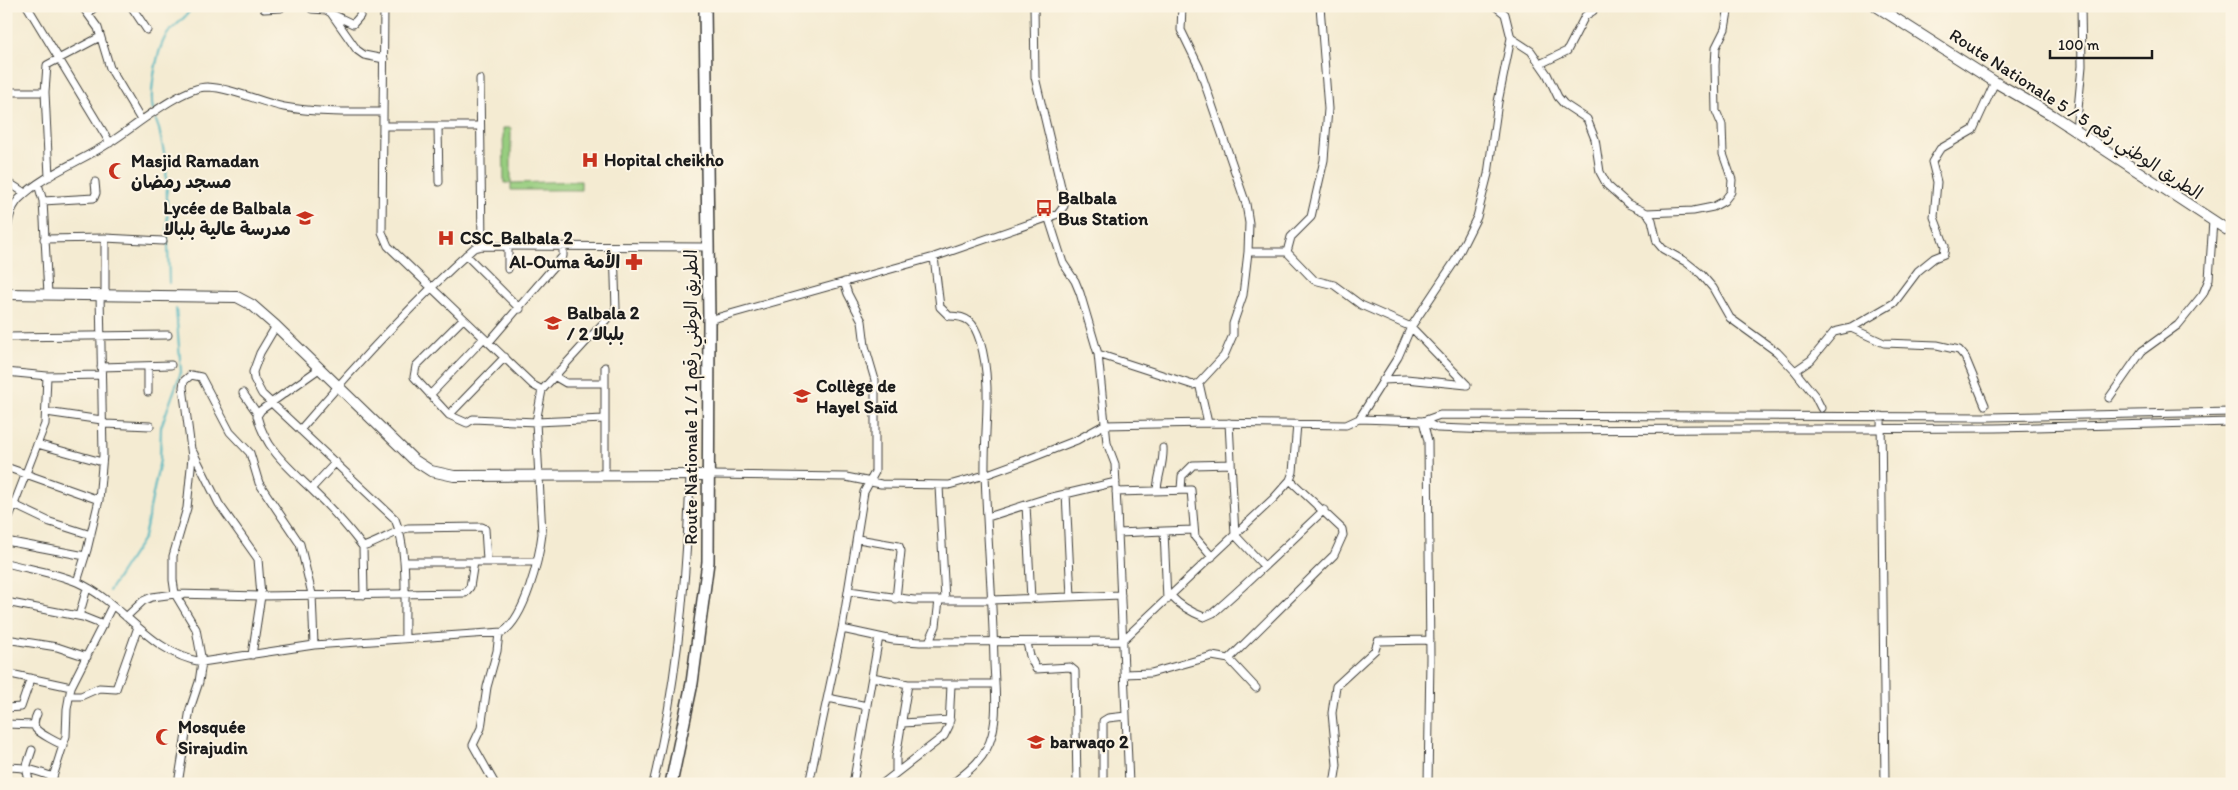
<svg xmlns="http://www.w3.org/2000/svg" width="2238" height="790" font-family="Itim,'Playpen Sans Arabic',sans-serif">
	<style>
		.green { fill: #97cd7f; stroke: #5a744e }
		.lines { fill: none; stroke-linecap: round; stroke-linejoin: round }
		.stream { stroke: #45b4bf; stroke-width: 2 }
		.minor-casing { stroke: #3c3b37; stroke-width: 9 }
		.secondary-casing { stroke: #3c3b37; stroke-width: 12 }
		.primary-casing { stroke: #3c3b37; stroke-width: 14 }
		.minor { stroke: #fff; stroke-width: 7 }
		.secondary { stroke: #fff; stroke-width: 10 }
		.primary { stroke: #fff; stroke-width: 11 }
		.labels { text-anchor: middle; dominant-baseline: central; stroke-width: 4; stroke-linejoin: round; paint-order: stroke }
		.street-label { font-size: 18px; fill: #1c1c1c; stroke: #fcf5e5 }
		.poi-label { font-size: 18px; font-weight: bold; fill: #1c1c1c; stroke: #fcf5e5; text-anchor: start }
	</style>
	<rect width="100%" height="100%" fill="#fcf5e5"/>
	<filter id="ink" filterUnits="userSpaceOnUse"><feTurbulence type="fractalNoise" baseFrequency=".02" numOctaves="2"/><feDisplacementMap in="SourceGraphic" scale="10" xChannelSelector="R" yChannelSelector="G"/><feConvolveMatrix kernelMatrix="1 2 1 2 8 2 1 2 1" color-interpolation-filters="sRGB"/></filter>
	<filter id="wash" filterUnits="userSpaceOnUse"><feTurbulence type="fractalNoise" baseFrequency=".0096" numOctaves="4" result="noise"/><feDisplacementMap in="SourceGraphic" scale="20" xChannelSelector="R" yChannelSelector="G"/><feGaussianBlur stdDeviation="1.12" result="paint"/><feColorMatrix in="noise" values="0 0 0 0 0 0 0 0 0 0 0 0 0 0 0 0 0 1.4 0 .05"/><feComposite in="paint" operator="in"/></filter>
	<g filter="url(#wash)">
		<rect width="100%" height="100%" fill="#f4ebd2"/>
		<path class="green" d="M503,128h8v55h-7z
			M581,181v9h-70v-7z"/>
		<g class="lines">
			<path class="stream" d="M153,110c-4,-17 4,-65 16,-78 9,-9 17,-14 24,-26
				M154,115l5,14 7,33 3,121
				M109,591l35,-54 5,-24 11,-53 1,-33 20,-55 -5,-63"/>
		</g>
	</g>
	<g filter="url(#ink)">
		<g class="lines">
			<g class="minor-casing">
				<path id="minor" d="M27,6l83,137
					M82,6l16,22 12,40 31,52
					M131,6l16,24
					M263,6l1,3 17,-1 1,-2
					M312,6v3l14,1 5,3 26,37 7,5 20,4
					M384,6l-2,226 6,14 145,139 9,5 74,-81 -2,-61
					M88,13l8,-7
					M334,15l19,9 7,-8 1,-10
					M1511,38l20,13 16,23 11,23 6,7 23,15 8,20 5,33 7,13 21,19 19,9 5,7 5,22 6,7 23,13 15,12 12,14 17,30 47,34 18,19 20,25 6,12
					M1540,64l27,-13 18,-35 8,-5 1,-5
					M6,75v30
					M480,79l2,167
					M6,92h39
					M383,126h97
					M6,127l1,54
					M438,127l1,55
					M2076,131l6,-65 -1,-60
					M49,177l-4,-85 2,-27 53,-28
					M6,181l19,12
					M38,184l5,17 5,93
					M43,201l51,-3 2,-5 -1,-11
					M1647,213l46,-2 20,-4 11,-6 7,-9 1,-12 -9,-26 -1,-29 -6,-14 -1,-45 1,-19 9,-18 4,-23
					M1049,219l14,44 12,18 5,12 18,61 95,31 6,-2 25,-27 9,-21v-11l10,-29 5,-43 1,-29 -3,-19 -47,-137 -18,-37 1,-24
					M6,238c2,-14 3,-28 13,-39 25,-25 61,-37 90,-56 23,-14 72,-56 98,-56 26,1 52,15 77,20 33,6 66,5 98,5
					M105,238v56
					M44,239l61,-1 58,3
					M1248,252h39l27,28 20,5 27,20 50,22 56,58
					M1287,252l4,-15 20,-20 13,-57 4,-51 -8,-103
					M466,255l54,54
					M934,257l6,50 9,9c19,0 25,6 31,25 13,43 4,88 5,132 2,64 8,127 9,190 1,23 4,50 -2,72 -6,23 -22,35 -40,49
					M508,269v-23
					M463,319l-47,47 -2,11 35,38 18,8 6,-4 63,3 68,-3
					M709,320l225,-63 124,-43 6,-8 -1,-11 -28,-118 -1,-71
					M276,326l-16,27 -7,19 1,7 8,15 133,125c14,33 9,82 10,118
					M1851,328l33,15 53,2 22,5 6,7 20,48
					M6,337l162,-2
					M489,342l74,-86v-9
					M1098,354l9,89 8,21 14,320
					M148,366v26
					M101,367l70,-2
					M605,367v109
					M319,369l-58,41 -4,6c8,32 31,51 54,73 19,18 37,38 52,58l1,48
					M1795,371l16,-11 23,-28 17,-4 43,-25 24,-32 16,-13 10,-4 1,-8 -11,-29 3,-35 -5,-20 8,-13 33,-19 22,-48
					M6,372l41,4 54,-1
					M554,376l12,7h37
					M1383,380l23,-1 61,6
					M1199,383l9,40
					M243,393l14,20
					M430,395l54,-57
					M2109,398l33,-47 36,-26 25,-31 6,-15 4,-58
					M46,412l56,8 3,4 45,2
					M449,415l56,-58
					M1881,416l4,368
					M1359,419l64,2 17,-6 549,2 243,-5
					M1423,421l14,7 55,2 504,-2 236,-6
					M1423,421l5,20 2,217 -2,126
					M1229,423l6,112 29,31
					M300,430c54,-63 111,-126 174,-182l8,-2 227,1
					M37,444l65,18
					M193,452l26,52 39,55 3,37 -9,59
					M6,467l93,33
					M711,475l135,2 35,7 68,1 36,-10 41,-15 51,-20 27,-15 104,-2 138,2 13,-6 39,-62 13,-30 44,-66 22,-44 11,-43 10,-72 13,-64 -6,-24 -10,-8
					M939,486l6,114
					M311,489l25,-27
					M1181,489l1,-13 11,-11 38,-1
					M1157,490c1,-15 7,-27 6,-42
					M1116,492l75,-2 4,47 17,20
					M1066,493l5,104
					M6,501l44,21 41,13
					M1026,505l5,94
					M988,517l56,-18 72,-17
					M6,525l39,-101 2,-48
					M1164,531l30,-1
					M1118,533l46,-2 3,69
					M858,539l41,7 2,5 -5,48
					M6,541l79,15
					M363,547c16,-5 30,-15 45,-19l74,-1 3,2 2,31
					M404,562h133
					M6,563c23,6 50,10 71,19 47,21 72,71 125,80l112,-17 189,-13c22,-15 36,-72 39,-98l-6,-112 6,-32
					M77,582l10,-32 12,-50 4,-45 -3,-161
					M849,591l65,9h78l129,-5
					M1171,596c9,10 20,16 33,21l9,-4c38,-33 74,-68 111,-103
					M6,602l77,15 20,8
					M79,616l8,-28
					M126,617l17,-16 9,-4 23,-3 86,2 204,-3 5,-6 4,-25
					M842,629l51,11 27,2 202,-1 152,-143 16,-18 3,-8 4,-48
					M6,639l51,8 30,10
					M929,642l7,-16 3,-26
					M1027,643l3,13 6,13 34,-2 5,4 2,113
					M1229,659l105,-104 9,-20 -1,-6 -52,-49
					M6,673l65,14
					M1124,674l27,-1 61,-17 17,3 27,29
					M872,677l36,7h87
					M69,696h12l18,-8 17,1 22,-62
					M828,698l39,8
					M6,708l15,-1 10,-29
					M37,714c-2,4 -4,11 -1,15 3,4 23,15 28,16
					M903,723l47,-3
					M6,724l28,1
					M6,768c14,-3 34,4 47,9
					M896,773v-16l12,-73
					M30,784l-4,-16 6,-18
					M54,784l-1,-7 13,-41 1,-27 4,-22 41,-81
					M178,784l12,-75 9,-27 3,-20 -6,-33 -21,-35 -2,-14v-24l14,-48 5,-51 -9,-70 1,-6 7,-6 10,2 29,55 20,21 9,30 41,61 12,50 2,51
					M495,784l-22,-39 8,-17 6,-41 10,-36 2,-18
					M653,784c24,-100 34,-206 37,-309
					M809,784l33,-155 22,-137 11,-20v-92l-10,-34 -3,-25 -14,-27 -4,-12
					M853,784l26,-147
					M882,784l62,-48 5,-10 2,-41
					M1103,784v-63l5,-3 18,-2
					M1334,784l3,-19 -5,-52 4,-27 39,-36 3,-9 52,-1"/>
			</g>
			<g class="secondary-casing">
				<path id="secondary" d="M1876,6l119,76 57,33 180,118
					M6,294l231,3 15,8 24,21 138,134 17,11 23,5 257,-1"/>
			</g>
			<g class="primary-casing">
				<path id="primary" d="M671,784l21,-101 16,-121 1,-242 -4,-314"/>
			</g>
			<use href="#minor" class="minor"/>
			<use href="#secondary" class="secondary"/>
			<use href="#primary" class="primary"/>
		</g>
	</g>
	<defs>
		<g id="hospital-bare" transform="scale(1.35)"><path d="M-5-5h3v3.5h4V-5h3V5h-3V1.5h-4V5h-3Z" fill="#c8321e" stroke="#fcf5e5" stroke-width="2.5" paint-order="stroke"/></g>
		<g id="mosque-bare" transform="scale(1.35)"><path d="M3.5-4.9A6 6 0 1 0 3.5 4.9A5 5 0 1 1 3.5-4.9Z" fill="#c8321e" stroke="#fcf5e5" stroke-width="2.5" paint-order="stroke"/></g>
		<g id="bus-bare" transform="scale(1.35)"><path d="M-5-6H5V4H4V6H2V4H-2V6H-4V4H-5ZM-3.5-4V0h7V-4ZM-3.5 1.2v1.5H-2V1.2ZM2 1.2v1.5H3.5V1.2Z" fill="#c8321e" stroke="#fcf5e5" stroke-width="2.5" paint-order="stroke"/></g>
		<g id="school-bare" transform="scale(1.35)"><path d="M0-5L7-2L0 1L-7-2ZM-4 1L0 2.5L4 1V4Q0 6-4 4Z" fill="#c8321e" stroke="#fcf5e5" stroke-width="2.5" paint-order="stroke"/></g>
		<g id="pharmacy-bare" transform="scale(1.35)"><path d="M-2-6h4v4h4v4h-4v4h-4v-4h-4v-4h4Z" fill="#c8321e" stroke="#fcf5e5" stroke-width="2.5" paint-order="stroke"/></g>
		<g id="university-bare" transform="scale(1.35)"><path d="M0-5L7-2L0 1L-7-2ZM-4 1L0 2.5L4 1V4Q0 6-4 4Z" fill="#c8321e" stroke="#fcf5e5" stroke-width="2.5" paint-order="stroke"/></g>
	</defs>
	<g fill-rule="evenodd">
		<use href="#hospital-bare" x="590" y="160"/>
		<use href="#mosque-bare" x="117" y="171"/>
		<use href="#bus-bare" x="1044" y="208"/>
		<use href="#school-bare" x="305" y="218"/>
		<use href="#hospital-bare" x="446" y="238"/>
		<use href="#pharmacy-bare" x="634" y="262"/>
		<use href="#school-bare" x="553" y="323"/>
		<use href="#university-bare" x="802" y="396"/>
		<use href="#mosque-bare" x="164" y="737"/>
		<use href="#school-bare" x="1036" y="742"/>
	</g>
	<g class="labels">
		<g class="street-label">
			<text transform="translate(2076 114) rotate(33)">Route Nationale 5 / الطريق الوطني رقم 5</text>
			<text transform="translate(691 397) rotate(-90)">Route Nationale 1 / الطريق الوطني رقم 1</text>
		</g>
		<g class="poi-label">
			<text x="604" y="160">Hopital cheikho</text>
			<text x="131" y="161">Masjid Ramadan<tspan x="131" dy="21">مسجد رمضان</tspan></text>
			<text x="1058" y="198">Balbala<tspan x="1058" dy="21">Bus Station</tspan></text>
			<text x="291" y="208" text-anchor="end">Lycée de Balbala<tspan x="291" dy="21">مدرسة عالية بلبالا</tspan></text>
			<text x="460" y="238">CSC_Balbala 2</text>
			<text x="620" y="262" text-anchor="end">Al-Ouma الأمة</text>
			<text x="567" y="313">Balbala 2<tspan x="567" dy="21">/ بلبالا 2</tspan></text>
			<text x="816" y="386">Collège de<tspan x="816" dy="21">Hayel Saïd</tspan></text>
			<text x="178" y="727">Mosquée<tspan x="178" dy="21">Sirajudin</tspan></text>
			<text x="1050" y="742">barwaqo 2</text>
		</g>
	</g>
	<rect width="2238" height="790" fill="none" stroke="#fcf5e5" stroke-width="25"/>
	<path d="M2050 50v8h102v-8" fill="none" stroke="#1c1c1c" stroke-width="2.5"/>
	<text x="2058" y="50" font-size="15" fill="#1c1c1c" stroke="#fcf5e5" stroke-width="4" paint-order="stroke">100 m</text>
</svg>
